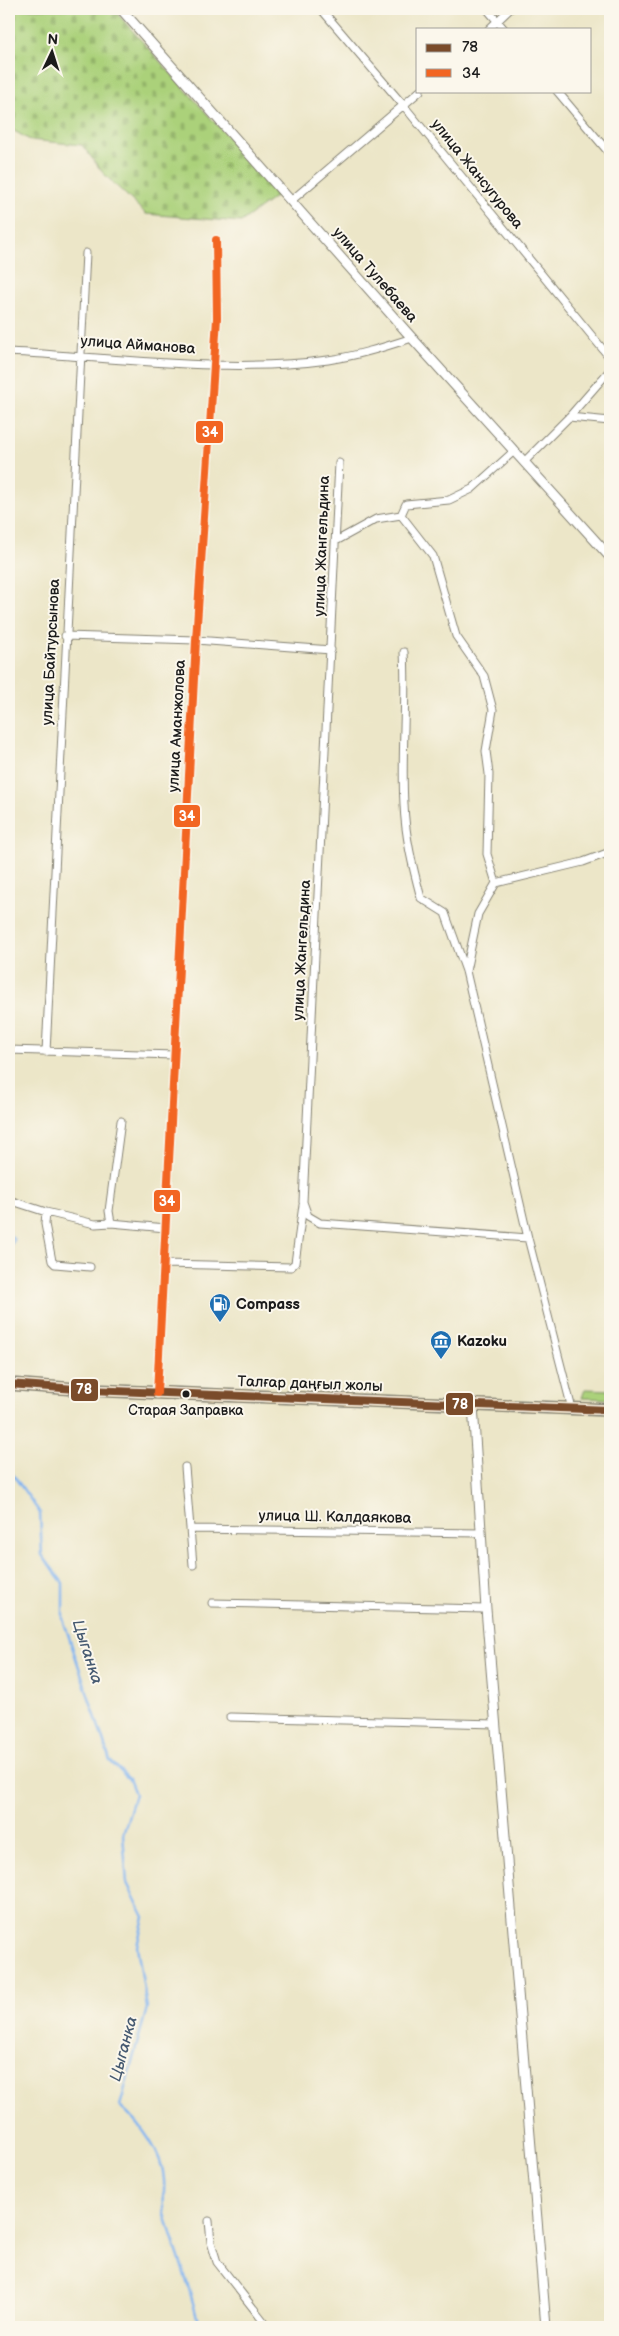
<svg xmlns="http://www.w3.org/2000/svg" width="619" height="2336" font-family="'Balsamiq Sans',sans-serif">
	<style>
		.green { fill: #abd17a; stroke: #64764b }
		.cemetery { fill: url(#cemetery-stones); stroke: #64764b }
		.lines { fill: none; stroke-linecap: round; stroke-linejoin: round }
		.stream { stroke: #84b6f0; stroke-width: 2.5 }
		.minor-casing { stroke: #848172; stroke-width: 9 }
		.tertiary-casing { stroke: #848172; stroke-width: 11 }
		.primary-casing { stroke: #848172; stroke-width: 14 }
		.minor { stroke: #fff; stroke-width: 7 }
		.tertiary { stroke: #fff; stroke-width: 9 }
		.primary { stroke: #f5c16b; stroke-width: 11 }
		.bus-1-casing { stroke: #fbf7ec; stroke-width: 11 }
		.bus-2-casing { stroke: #fbf7ec; stroke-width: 11 }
		.bus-1 { stroke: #7a4b2a; stroke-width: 8 }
		.bus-2 { stroke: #f26522; stroke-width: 8 }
		.bus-dot { fill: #1c1c1c; stroke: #fbf7ec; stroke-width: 2 }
		.labels { text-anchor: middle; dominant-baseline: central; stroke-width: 4; stroke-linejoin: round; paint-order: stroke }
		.bus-label { font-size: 14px; fill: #1c1c1c; stroke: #fbf7ec }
		.street-label { font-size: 15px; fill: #1c1c1c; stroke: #fbf7ec }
		.poi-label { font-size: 15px; font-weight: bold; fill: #1c1c1c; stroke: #fbf7ec; text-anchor: start }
		.water-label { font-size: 16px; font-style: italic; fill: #465a71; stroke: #fbf7ec }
		.line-badge { stroke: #fbf7ec; stroke-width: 2 }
		.badge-label { font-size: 14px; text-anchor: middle; font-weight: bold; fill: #fff }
	</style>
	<defs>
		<pattern id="cemetery-stones" width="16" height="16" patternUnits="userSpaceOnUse" patternTransform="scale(1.25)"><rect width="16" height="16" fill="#abd17a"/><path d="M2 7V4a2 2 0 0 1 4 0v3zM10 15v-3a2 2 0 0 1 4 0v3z" fill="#93b369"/></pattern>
	</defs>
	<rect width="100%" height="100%" fill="#fbf7ec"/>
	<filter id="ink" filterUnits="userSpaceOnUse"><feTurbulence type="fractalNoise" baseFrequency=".02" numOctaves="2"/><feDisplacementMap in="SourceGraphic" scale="10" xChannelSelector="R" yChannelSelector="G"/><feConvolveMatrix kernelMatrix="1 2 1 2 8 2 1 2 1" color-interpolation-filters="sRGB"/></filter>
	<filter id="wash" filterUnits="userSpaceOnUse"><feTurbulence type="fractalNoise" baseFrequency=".0096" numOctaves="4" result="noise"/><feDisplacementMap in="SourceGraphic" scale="20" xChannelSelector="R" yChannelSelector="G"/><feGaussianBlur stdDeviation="1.12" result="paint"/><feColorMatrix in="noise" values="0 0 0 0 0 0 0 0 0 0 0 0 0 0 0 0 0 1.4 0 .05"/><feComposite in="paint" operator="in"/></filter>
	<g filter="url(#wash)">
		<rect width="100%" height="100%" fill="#ece6c8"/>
		<path class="green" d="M585,1389l25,1v9l-28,-1z"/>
		<path class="cemetery" d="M9,9h104l166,185 -38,28 -95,-8 -42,-40 -22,-29 -52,-5 -21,-12z"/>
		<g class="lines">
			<path class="stream" d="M9,1234l5,6 -5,7
				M9,1469l31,44 2,42 21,28v36l47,142 19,18 6,15 -12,41 4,48 17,34 -7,29 10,62 -27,98c20,17 43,47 44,74 1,11 -2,23 1,34 11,38 26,74 34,113"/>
		</g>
	</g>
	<g filter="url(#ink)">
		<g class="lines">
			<g class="minor-casing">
				<path id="minor" d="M321,9l83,97 206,252
					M487,9l17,20
					M489,29l21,-20
					M557,91l53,63
					M292,200l128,-109
					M9,352c102,5 218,22 319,8 29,-4 56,-13 84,-22
					M569,417l41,4
					M514,451l-42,38 -23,11 -43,4 -5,11 32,41 23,80 28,40 9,34 -7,41 3,23 -2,80 9,29 87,-21 27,-10
					M524,462l45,-45 41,-47
					M339,463l-36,739 5,14 12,7 208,15
					M336,541l40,-22 25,-4
					M65,636l131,4 135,10
					M404,652c3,51 -3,101 0,152 1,32 9,64 17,94l24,15 21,58 62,267 44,171
					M466,971l12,-57 18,-31
					M9,1050l165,5
					M46,1052l40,-799
					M121,1121l-12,90 2,12 55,5
					M9,1200l37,12
					M164,1264l127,3 4,-4 8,-58
					M90,1267l-35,-3 -3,-3 -7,-37 1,-12 49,12 16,-1
					M157,1393l39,-753 21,-322 -1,-78
					M185,1467l8,98
					M190,1529l291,4
					M212,1603l274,6
					M230,1717l266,7
					M209,2221l2,21 6,20 51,65"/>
			</g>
			<g class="tertiary-casing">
				<path id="tertiary" d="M121,9l291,329 198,219
					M473,1405l13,204 60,718"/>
			</g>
			<g class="primary-casing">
				<path id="primary" d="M9,1384l80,6 521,20"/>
			</g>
			<use href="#minor" class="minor"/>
			<use href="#tertiary" class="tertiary"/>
			<use href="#primary" class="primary"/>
			<g class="bus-1-casing">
				<path id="bus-1" d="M9,1384l80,6 521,20"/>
			</g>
			<g class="bus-2-casing">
				<path id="bus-2" d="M157,1393l39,-753 21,-322 -1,-78"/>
			</g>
			<use href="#bus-1" class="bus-1"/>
			<use href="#bus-2" class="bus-2"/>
		</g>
	</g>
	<defs>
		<g id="fuel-pin" transform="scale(1.125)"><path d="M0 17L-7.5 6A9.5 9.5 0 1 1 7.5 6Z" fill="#1f6fb2" stroke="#fbf7ec"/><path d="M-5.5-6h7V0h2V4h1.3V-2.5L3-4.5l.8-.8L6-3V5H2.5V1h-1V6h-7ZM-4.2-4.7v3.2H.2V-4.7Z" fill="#fff"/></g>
		<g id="museum-pin" transform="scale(1.125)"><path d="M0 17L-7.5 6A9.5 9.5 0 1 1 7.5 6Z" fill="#1f6fb2" stroke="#fbf7ec"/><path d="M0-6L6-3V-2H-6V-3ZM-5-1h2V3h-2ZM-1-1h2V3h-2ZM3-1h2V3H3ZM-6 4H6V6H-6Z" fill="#fff"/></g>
	</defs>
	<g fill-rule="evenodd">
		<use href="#fuel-pin" x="220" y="1304"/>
		<use href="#museum-pin" x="441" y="1341"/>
	</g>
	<circle class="bus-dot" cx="186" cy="1394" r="4.5"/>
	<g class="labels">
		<g class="bus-label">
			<text x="186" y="1410">Старая Заправка</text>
		</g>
		<g class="street-label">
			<text transform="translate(477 174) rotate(51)">улица Жансугурова</text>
			<text transform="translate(375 275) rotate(49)">улица Тулебаева</text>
			<text transform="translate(138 345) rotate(4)">улица Айманова</text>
			<text transform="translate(322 546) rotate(-88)">улица Жангельдина</text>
			<text transform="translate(51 652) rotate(-87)">улица Байтурсынова</text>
			<text transform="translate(177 726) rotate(-87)">улица Аманжолова</text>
			<text transform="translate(302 950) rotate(-87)">улица Жангельдина</text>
			<text transform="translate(310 1384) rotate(2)">Талғар даңғыл жолы</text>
			<text transform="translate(335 1517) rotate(1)">улица Ш. Калдаякова</text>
		</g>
		<g class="poi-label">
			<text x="236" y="1304">Compass</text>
			<text x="457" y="1341">Kazoku</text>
		</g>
		<g class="water-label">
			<text transform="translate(87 1652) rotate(72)">Цыганка</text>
			<text transform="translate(124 2049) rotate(-75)">Цыганка</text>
		</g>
	</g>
	<g class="line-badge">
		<rect x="195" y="420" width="29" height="24" rx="5" fill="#f26522"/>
		<rect x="173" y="804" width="28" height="24" rx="5" fill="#f26522"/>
		<rect x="153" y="1189" width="28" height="24" rx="5" fill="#f26522"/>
		<rect x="70" y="1378" width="29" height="24" rx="5" fill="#7a4b2a"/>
		<rect x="445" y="1392" width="29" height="24" rx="5" fill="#7a4b2a"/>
	</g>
	<g class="badge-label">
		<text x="210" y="437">34</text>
		<text x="187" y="821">34</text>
		<text x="167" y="1206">34</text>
		<text x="84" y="1394">78</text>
		<text x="460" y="1409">78</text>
	</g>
	<rect width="619" height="2336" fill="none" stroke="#fbf7ec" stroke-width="30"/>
	<rect x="416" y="28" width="175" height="65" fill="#fbf7ec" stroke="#a29f99"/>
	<rect x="426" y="44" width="25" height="8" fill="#7a4b2a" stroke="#a29f99"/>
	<text x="462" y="52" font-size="15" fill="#1c1c1c">78</text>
	<rect x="426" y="69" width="25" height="8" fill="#f26522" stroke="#a29f99"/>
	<text x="462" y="78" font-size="15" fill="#1c1c1c">34</text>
	<g transform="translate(52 52) rotate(4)" stroke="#fbf7ec" stroke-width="4" paint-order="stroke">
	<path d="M0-4L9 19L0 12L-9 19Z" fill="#1c1c1c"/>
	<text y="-8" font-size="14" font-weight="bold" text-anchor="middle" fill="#1c1c1c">N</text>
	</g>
</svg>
